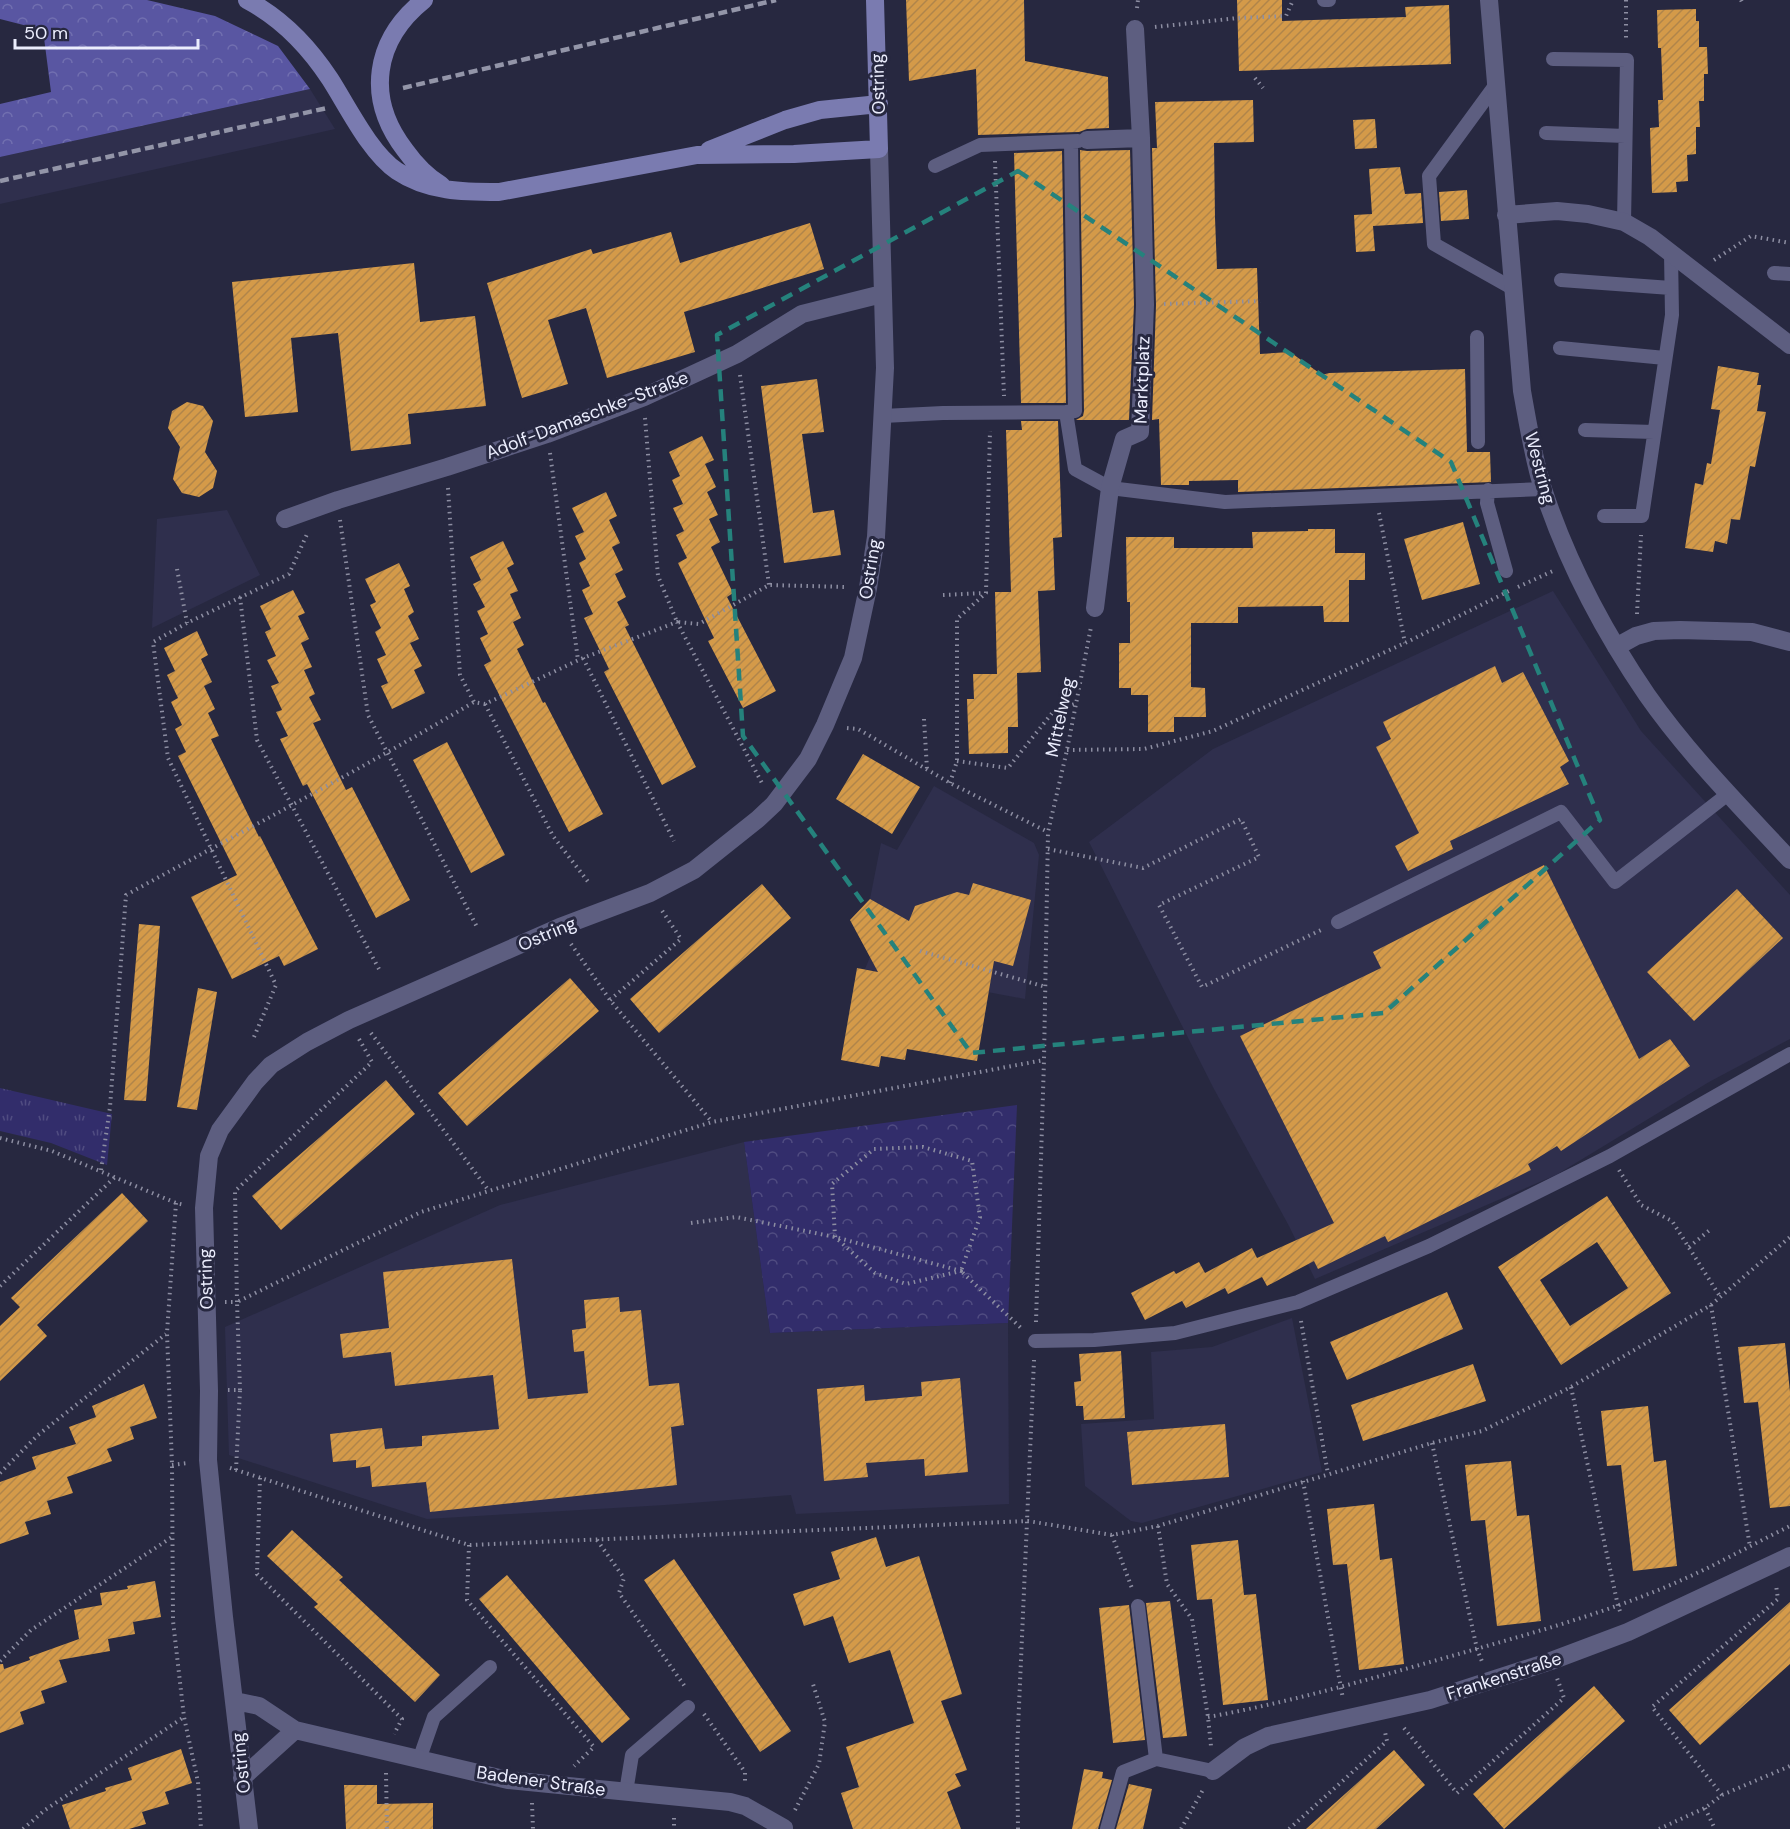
<svg xmlns="http://www.w3.org/2000/svg" width="1790" height="1829" font-family="'DM Sans',sans-serif">
	<style>
		.built { fill: #2f2f4d }
		.grass { fill: url(#grass-tufts) }
		.forest { fill: url(#forest-crowns) }
		.park { fill: url(#park-crowns) }
		.building { fill: url(#building-hatch); fill-rule: evenodd }
		.lines { fill: none; stroke-linecap: round; stroke-linejoin: round }
		.path { stroke: #8d8ea2; stroke-width: 4; stroke-dasharray: 1.5 4.5; stroke-linecap: butt }
		.lane { stroke: #5d5e80; stroke-width: 14 }
		.street { stroke: #5d5e80; stroke-width: 18 }
		.secondary { stroke: #7a7bb0; stroke-width: 18 }
		.rail { stroke: #9395a8; stroke-width: 4.5; stroke-dasharray: 9 4.5; stroke-linecap: butt }
		.marked { fill: none; stroke: #25827c; stroke-width: 4.5; stroke-dasharray: 12 8; stroke-linejoin: round }
		.labels { text-anchor: middle; dominant-baseline: central; stroke-width: 6; stroke-linejoin: round; paint-order: stroke }
		.street-label { font-size: 18px; fill: #ebedfd; stroke: #272840 }
	</style>
	<defs>
		<pattern id="grass-tufts" width="24" height="20" patternUnits="userSpaceOnUse" patternTransform="scale(1.5)"><rect width="24" height="20" fill="#322d6b"/><path d="M3 7l-1-3M5 7V3M7 7l1-3M15 17l-1-3M17 17v-4M19 17l1-3" fill="none" stroke="#504c81"/></pattern>
		<pattern id="forest-crowns" width="20" height="18" patternUnits="userSpaceOnUse" patternTransform="scale(1.5)"><rect width="20" height="18" fill="#5956a2"/><path d="M2 6a3 3 0 1 1 6 0M12 15a3 3 0 1 1 6 0" fill="none" stroke="#716fb0"/></pattern>
		<pattern id="park-crowns" width="20" height="18" patternUnits="userSpaceOnUse" patternTransform="scale(1.5)"><rect width="20" height="18" fill="#322d6b"/><path d="M2 6a3 3 0 1 1 6 0M12 15a3 3 0 1 1 6 0" fill="none" stroke="#504c81"/></pattern>
		<pattern id="building-hatch" width="6" height="6" patternUnits="userSpaceOnUse" patternTransform="scale(1.5)"><rect width="6" height="6" fill="#d49a49"/><path d="M-1 1l2-2M0 6l6-6M5 7l2-2" fill="none" stroke="#b0854a"/></pattern>
	</defs>
	<rect width="100%" height="100%" fill="#272840"/>
	<path class="built" d="M310,89l25,40 -335,75v-47z
		M227,510l33,65 -108,53 5,-109z
		M1553,591l88,140 149,164v144l-81,43 -153,93 -241,104 -26,-53 -75,-137 -125,-247 124,-93z
		M934,786l100,57 5,12 -14,144 -160,-30 5,-12 -20,-37 20,-21 11,-56 16,7z
		M744,1142l26,191 238,-10 1,181 -213,10 -5,-19 -126,10 -238,14 -198,-64 -4,-128 275,-122z
		M1292,1318l30,154 -180,51 -11,-2 -46,-35 -4,-62 73,-5 -3,-67 61,-5z"/>
	<path class="grass" d="M0,1088l112,26 -5,51 -56,-22 -51,-12z"/>
	<path class="forest" d="M0,0h147l68,16 63,30 32,43 -310,68v-53l51,-12 -8,-62 -43,-11z"/>
	<path class="park" d="M1017,1105l-9,218 -238,10 -26,-191z"/>
	<path class="building" d="M906,0h118l1,61 83,16 1,51 -22,1 -8,3 -101,3 -2,-66 -67,12z
		M1237,0h45v21l124,-4 -1,-10 44,-2 2,59 -212,7z
		M1696,9v12h3v26h8l1,27h-4v27h-5l1,26h-4v27l-9,1 1,26 -12,1 1,10 -25,1 -2,-65 9,-1 -1,-27h5l-2,-52h-3l-1,-38z
		M1253,100l1,42 -40,1 1,75 2,51 40,-1 3,86 30,-2 32,23 7,-2 136,-4 2,83h23l1,30 -253,10v-12l-49,1v4h-28l-2,-66 -7,1 4,-115 -4,-157h5l-2,-46z
		M1375,119l2,29 -22,1 -2,-29z
		M1080,150l7,1 43,-1 4,155 -5,115h-53l7,-4 1,-5z
		M1062,151l4,252h-45l-7,-250z
		M1400,167l5,27 16,-1 2,30 -50,3 2,25 -19,1 -2,-37 18,-1 -3,-45z
		M1467,190l2,29 -28,2 -2,-29z
		M810,223l14,46 -140,43 11,40 -88,26 -21,-70 -38,12 20,64 -46,14 -35,-115 104,-34 2,5 78,-22 9,31z
		M414,263l6,59 55,-6 11,90 -78,8 3,30 -60,7 -13,-118 -47,5 7,74 -53,5 -13,-135z
		M1718,366l41,7 -2,12h4l-4,26 9,1 -11,55 -5,-1 -10,54 -9,-1 -4,25 -12,-3 -2,11 -28,-4 10,-65 8,2 4,-22 4,1 9,-54 -9,-1z
		M817,379l7,53 -22,2 11,79 21,-3 7,45 -57,8 -23,-177z
		M187,402l16,4 10,15 -8,31 12,19 -4,17 -14,9 -17,-4 -9,-14 7,-32 -12,-19 4,-17z
		M1021,421h37l4,116 -9,1 2,52 -17,1 3,81 -24,1 1,54h-10v26l-39,1 -2,-55h7l-1,-25h24l-2,-82h16l-5,-162h16z
		M702,436l12,24 -9,4 11,23 -9,5 11,23 -9,4 11,23 -9,5 22,46 -6,4 49,94 -33,17 -35,-67 6,-3 -36,-75 9,-5 -11,-23 8,-4 -11,-23 10,-4 -11,-24 8,-4 -11,-24z
		M606,492l11,24 -8,4 11,23 -8,4 11,23 -8,4 11,23 -9,5 12,23 -4,2 71,140 -34,18 -58,-113 5,-3 -25,-51 9,-4 -11,-24 8,-4 -11,-23 7,-4 -11,-23 9,-4 -12,-24z
		M1463,522l17,62 -58,16 -18,-61z
		M1308,529h27v24h30v27h-16v42h-25l-1,-16 -85,1v16h-47v64l14,1 1,29h-32v15h-26v-37h-17v-7h-12v-45h11v-41h-3l-1,-65h48v11h79l-1,-16 56,-1z
		M503,541l11,23 -7,4 11,23 -8,3 11,24 -8,4 11,23 -7,4 26,54 2,-1 58,112 -34,18 -85,-167 7,-4 -11,-23 8,-4 -11,-23 8,-4 -12,-23 8,-4 -11,-23z
		M399,563l11,23 -6,3 10,23 -6,4 11,23 -9,4 12,23 -8,4 11,23 -33,16 -11,-23 7,-3 -11,-24 9,-4 -11,-23 6,-4 -11,-23 6,-3 -11,-23z
		M293,590l12,23 -7,3 11,23 -8,4 11,24 -8,3 11,24 -6,3 12,23 -8,3 33,67 6,-3 58,113 -34,18 -69,-134 -4,2 -23,-47 8,-3 -12,-24 6,-2 -11,-24 8,-3 -12,-23 9,-4 -11,-24 6,-3 -11,-23z
		M197,631l11,24 -7,4 11,23 -8,4 11,23 -7,4 11,23 -8,3 48,98 1,-1 58,113 -34,17 -5,-10 -47,23 -41,-82 46,-22 -59,-119 8,-4 -11,-23 7,-4 -11,-23 7,-4 -11,-23 8,-4 -11,-23z
		M1495,666l7,17 21,-11 46,89 -9,6 9,17 -119,57 3,8 -45,22 -13,-25 24,-13 -43,-86 15,-8 -8,-17z
		M447,742l58,113 -34,18 -58,-113z
		M863,754l57,33 -28,47 -56,-35z
		M1544,865l95,194 31,-20 20,27 -129,85 -4,-5 -29,18 3,6 -143,72 -3,-6 -67,33 -4,-8 -47,25 -5,-9 -34,17 -3,-6 -39,20 -4,-7 -37,19 -14,-27 43,-22 2,3 23,-12 6,11 47,-25 5,10 77,-35 -94,-187 141,-68 -8,-16z
		M973,883l58,17 -18,66 -19,-5 -17,100 -70,-12 -2,11 -24,-4 -2,11 -38,-7 16,-92 21,4 -28,-52 20,-21 39,22 6,-15 42,-14 12,3z
		M762,884l29,34 -132,115 -29,-34z
		M1737,889l46,49 -89,83 -47,-49z
		M139,924l21,2 -14,175 -22,-1z
		M570,978l29,33 -132,115 -29,-33z
		M198,988l19,4 -20,118 -20,-3z
		M386,1080l29,34 -134,116 -29,-34z
		M122,1193l26,28 -111,104 10,11 -47,45v-55l20,-19 -9,-9z
		M1607,1196l64,97 -110,72 -63,-98zM1597,1242l31,46 -58,38 -30,-46z
		M512,1259l16,140 60,-6 -4,-42 -10,1 -2,-22 14,-2 -2,-28 35,-3 1,15 21,-2 8,76 30,-3 5,42 -13,2 6,58 -247,27 -4,-30 -54,5 -2,-21 -14,2v-8l-23,2 -3,-28 52,-6 3,21 37,-3v-10l77,-7 -6,-54 -98,11 -4,-34 -48,6 -3,-24 49,-6 -6,-56z
		M1447,1292l16,37 -116,51 -17,-38z
		M1785,1343l5,49v114l-20,2 -12,-106 -14,1 -6,-56z
		M1121,1351l4,67 -41,2 -1,-14h-7l-2,-24 7,-1 -2,-27z
		M1473,1364l13,37 -123,40 -12,-36z
		M960,1378l8,94 -43,4 -1,-17 -58,4 2,14 -44,4 -7,-92 47,-4 1,16 57,-5 -1,-14z
		M144,1384l13,34 -27,9 4,12 -27,10 5,12 -45,16 6,16 -26,8 4,13 -26,8 4,12 -29,10v-62l36,-13 -4,-12 44,-13 -7,-17 27,-10 -4,-11z
		M1648,1406l6,56 12,-2 11,106 -44,5 -12,-106 -14,1 -6,-55z
		M1225,1424l4,53 -97,8 -5,-53z
		M1511,1461l6,55 12,-1 12,106 -44,5 -12,-106 -14,1 -6,-56z
		M1374,1504l6,56 12,-2 12,106 -45,6 -12,-106 -14,1 -6,-56z
		M292,1530l51,47 -4,3 101,95 -25,27 -101,-95 4,-3 -51,-48z
		M876,1537l10,30 33,-11 43,138 -21,7 26,69 -12,4 6,12 -14,6 14,37h-108l-12,-36 18,-6 -13,-40 68,-24 -24,-73 -41,13 -16,-47 -29,10 -11,-32 47,-15 -9,-27z
		M1238,1540l6,55 12,-1 12,106 -45,5 -11,-106 -15,1 -6,-55z
		M674,1559l117,172 -31,21 -116,-172z
		M507,1575l123,144 -28,24 -123,-144z
		M155,1581l6,36 -28,5 2,12 -27,5 2,12 -51,9 8,22 -26,9 4,12 -25,9 4,12 -24,9v-69h3l1,5 26,-9 -1,-3 50,-18 -5,-29 28,-5 -2,-12 28,-4 -1,-3z
		M1170,1601l17,135 -24,2 -17,-135z
		M1790,1602v62l-90,81 -31,-35z
		M1129,1605l16,135 -32,3 -14,-135z
		M1594,1686l31,35 -121,108 -31,-35z
		M181,1749l11,34 -27,9 4,12 -27,8 4,12 -17,5h-59l-8,-24 44,-14 -1,-3 27,-8 -4,-12z
		M1394,1750l31,35 -49,44h-70z
		M1084,1769l19,3 -1,6 10,2 -14,49h-26z
		M1129,1784l23,5 -9,40h-27z
		M344,1785h33v19l56,-1v26h-87z"/>
	<g class="lines">
		<path class="path" d="M1626,0v41
			M1741,0l2,4
			M1137,8l1,-8
			M1155,27l83,-9 48,-2 7,-16
			M1255,78l8,10
			M995,161l9,235
			M1714,260l37,-24 39,7
			M1164,304l96,-3
			M740,375l29,210
			M645,418l13,158 19,46 22,2 70,-39 78,2
			M550,453l28,207
			M448,488l12,187 14,27
			M1379,513l26,130
			M340,520l28,195 110,214
			M177,569l10,54
			M1518,587l37,-17
			M943,595l42,-2
			M240,597l17,143 123,231
			M1637,614l4,-79
			M583,658l91,183
			M485,704l68,132 36,47
			M924,719l3,50
			M847,728l11,1 92,54 98,49
			M1067,750l77,-1 69,-18 192,-88 106,-53
			M957,761l51,7 45,-56 24,-9
			M950,783l7,-22v-142l29,-26 4,-162
			M1048,849l95,19 98,-49 18,38 -100,48 43,82 119,-57
			M571,944l39,56 102,122
			M920,951l126,36
			M610,1000l71,-61 -20,-30
			M371,1033l118,158
			M254,1037l22,-52 -108,-227 -15,-116 34,-19 102,-49 19,-42
			M0,1138l52,13 124,52 9,2
			M101,1170l9,-63 16,-212c117,-64 234,-125 348,-193l11,2 98,-46 94,-36 86,163
			M1619,1170l22,35 31,16 49,77
			M176,1203l-9,130 5,132 1,156 11,96 14,65 3,47
			M691,1223l45,-6 99,20 126,34 -55,13 -31,-11 -40,-36 -3,-53 42,-35 49,-2 49,14 8,56 -19,54 60,57
			M1689,1247l22,-18
			M0,1286l115,-109
			M225,1302h12l-2,-111 137,-129 -13,-23
			M1711,1305l39,242
			M1301,1321l27,153
			M1036,1322l8,-262 4,-228 19,-82 24,-123
			M1571,1387l47,219 3,8
			M228,1390h12l-3,-88 184,-90 291,-90 332,-62
			M1432,1443l45,206 6,15
			M172,1465l16,-2
			M230,1468l239,77 559,-24 84,14 46,-9 274,-83 50,-12 89,-44 140,-82 79,-68
			M236,1470l4,-80
			M0,1473l38,-38 128,-101
			M260,1478l-3,96 145,145 -8,15
			M1303,1481l40,218
			M1158,1526l9,58 25,35 16,98 3,29
			M1112,1535l21,56
			M597,1540l27,38 -5,15 67,95
			M469,1545l-2,55 127,147 -20,19
			M0,1661l31,-31 141,-93
			M704,1714l41,58v12
			M1208,1717c84,-15 165,-39 247,-62 77,-22 156,-43 229,-76 36,-16 71,-36 106,-53
			M1404,1728l53,65 107,-95 -7,-20
			M386,1773l1,56
			M1722,1795l-70,-88 126,-108 -2,-14
			M532,1803l1,26
			M1705,1808l10,21
			M795,1810l24,-46 6,-42 -12,-38
			M674,1818v11
			M23,1829l22,-19 139,-93
			M1018,1829l-1,-77 17,-392
			M1181,1829l23,-41
			M1289,1829l98,-88 -2,-9
			M1659,1829l46,-21 17,-13 68,-29"/>
		<path class="lane" d="M1324,0h5
			M1553,59l74,1 -3,162
			M1497,83l-68,93 5,68 78,44
			M1546,133l79,3
			M935,166l45,-21 98,-4
			M1774,273l16,1
			M1561,280l110,8
			M1477,337l1,105
			M1560,348l105,10
			M1066,412l9,-1 -4,-269
			M883,416l60,-3 123,-1 9,57 35,19 115,14 318,-13
			M1585,430l69,2
			M1488,490l-1,13 19,68
			M1604,516h38l30,-201 -1,-62
			M1338,922l223,-110 54,70 113,-88
			M1035,1341l59,-1 81,-7 123,-31 131,-56 181,-90 180,-102
			M1138,1606l18,153 57,12
			M419,1760l15,-43 56,-50
			M626,1792l6,-37 56,-48
			M1107,1829l16,-57 33,-13"/>
		<path class="street" d="M1489,0l33,391c6,33 11,66 21,98 24,73 61,143 104,206 42,60 94,112 143,165
			M1087,140l54,-2
			M1506,215l51,-4 31,3 36,8 26,15 140,108
			M285,519l53,-19 109,-33 100,-33 97,-37 93,-43 65,-40 80,-20
			M1095,608l15,-120 14,-49 16,-7 5,-127 -4,-167 -6,-109
			M1616,647l20,-11 18,-5 26,-1 72,2 38,10
			M235,1701l24,5 36,24 213,50 222,22 15,4 39,22
			M1213,1771l32,-24 23,-11 162,-36 121,-39 77,-29 162,-76
			M242,1778l53,-48
			M249,1829l-25,-212 -16,-157 1,-69 -5,-183 5,-52 11,-26 35,-48 16,-17 36,-23 42,-22 211,-93 90,-34 44,-23 64,-51 16,-15 34,-45 17,-34 28,-67 15,-70 8,-51 9,-169 -6,-219"/>
		<path class="secondary" d="M247,0c34,18 62,47 83,79 18,28 40,74 67,92 31,21 67,21 102,21l198,-37 97,-1 85,-5 -4,-149
			M424,0c-50,40 -59,98 -19,150 10,14 21,26 36,35
			M709,150l76,-30 35,-10 59,-6"/>
		<path class="rail" d="M403,88l373,-88
			M0,181l327,-73"/>
	</g>
	<path class="marked" d="M1018,171l433,291 149,358 -216,193 -413,40 -228,-317 -26,-401z"/>
	<g class="labels">
		<g class="street-label">
			<text transform="translate(878 84) rotate(-92)">Ostring</text>
			<text transform="translate(1142 380) rotate(-88)">Marktplatz</text>
			<text transform="translate(587 415) rotate(-21)">Adolf-Damaschke-Straße</text>
			<text transform="translate(1540 468) rotate(75)">Westring</text>
			<text transform="translate(870 569) rotate(-81)">Ostring</text>
			<text transform="translate(1060 717) rotate(-78)">Mittelweg</text>
			<text transform="translate(547 934) rotate(-23)">Ostring</text>
			<text transform="translate(206 1279) rotate(-92)">Ostring</text>
			<text transform="translate(1504 1676) rotate(-18)">Frankenstraße</text>
			<text transform="translate(241 1763) rotate(-96)">Ostring</text>
			<text transform="translate(541 1781) rotate(8)">Badener Straße</text>
		</g>
	</g>
	<path d="M15 39v9h183v-9" fill="none" stroke="#ebedfd" stroke-width="3"/>
	<text x="24" y="39" font-size="18" fill="#ebedfd" stroke="#272840" stroke-width="4.5" paint-order="stroke">50 m</text>
</svg>
